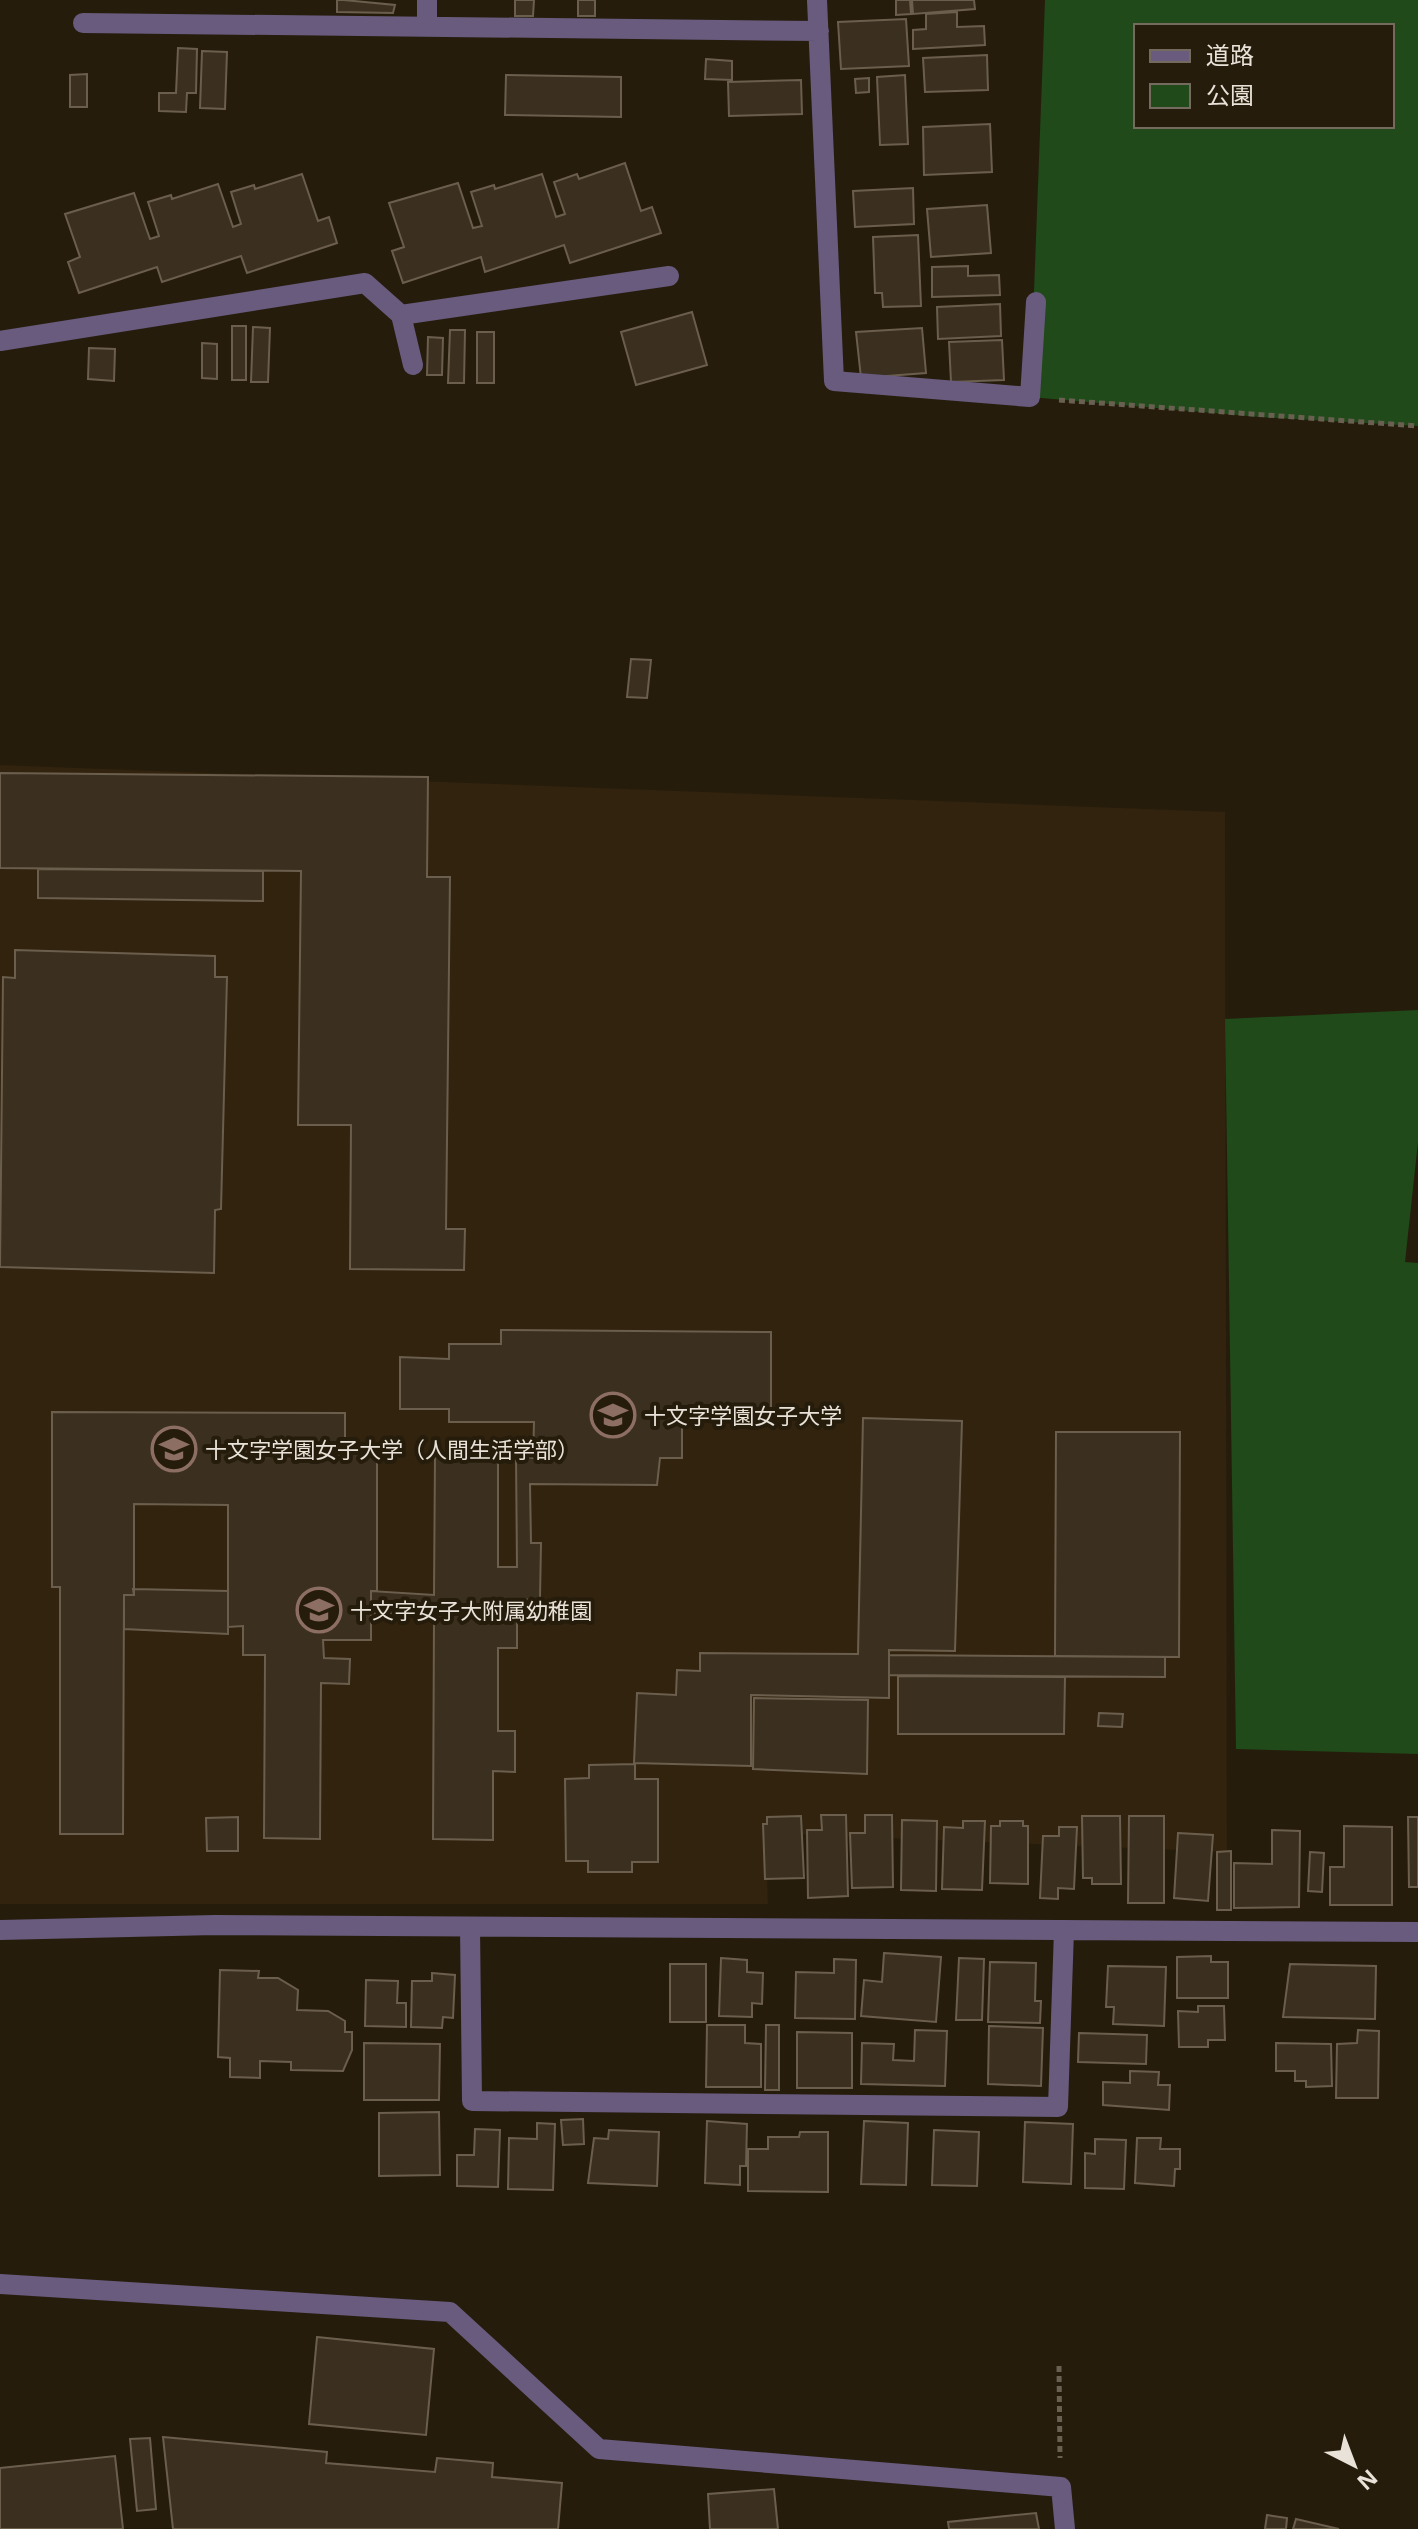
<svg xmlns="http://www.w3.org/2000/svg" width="1418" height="2529" font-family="'Open Sans','Noto Sans JP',sans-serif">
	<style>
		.built { fill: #31230d }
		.green { fill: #204a19; fill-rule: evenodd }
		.building { fill: #3b3020; stroke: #6b5e4d; stroke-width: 2 }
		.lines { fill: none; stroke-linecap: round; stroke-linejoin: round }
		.path { stroke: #696052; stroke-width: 5; stroke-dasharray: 6 4; stroke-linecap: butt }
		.minor { stroke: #685b7e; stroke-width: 20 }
		.labels { text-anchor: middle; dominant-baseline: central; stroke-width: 8; stroke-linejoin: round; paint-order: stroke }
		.poi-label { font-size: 22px; fill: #e9e2d8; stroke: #261c0c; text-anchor: start }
	</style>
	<rect width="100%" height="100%" fill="#261c0c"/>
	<path class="built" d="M0,765l1225,47 2,1040 -461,-19 2,71h-768z"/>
	<path class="green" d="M1045,0h373v426l-158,-9 -230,-20zM1136,26h256v100h-256z
		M1418,1010v132l-13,120 13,1v491l-182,-5 -11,-730z"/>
	<path class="building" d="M337,0h7l51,5 -2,8 -56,-1z
		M515,0h19l-1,16h-18z
		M578,0h17v16h-17z
		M896,0h14l1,14 -15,1z
		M912,0h62l1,9 -62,5z
		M957,12v15l27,-1 1,19 -72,4v-19l13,-1v-15z
		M906,19l3,47 -68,3 -3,-47z
		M178,48l19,1 -1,44h-9l-1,19 -27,-1v-18h17z
		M202,51l25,1 -2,57 -25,-1z
		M987,55l1,35 -63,2 -2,-34z
		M706,59l26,2v19l-27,-1z
		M87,74v33h-17v-32z
		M506,75l115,2v40l-116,-2z
		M905,75l3,69 -28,1 -3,-68z
		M869,78v14l-13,1 -1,-14z
		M801,80l1,34 -73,2 -1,-34z
		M990,124l2,48 -68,3 -1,-48z
		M625,163l16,48 11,-4 9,26 -91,30 -6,-18 -79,27 -4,-15 -78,26 -11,-32 12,-4 -15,-44 69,-20 15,45 9,-2 -11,-34 23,-7 1,4 47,-15 14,43 9,-3 -11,-32 23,-8 2,5z
		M302,174l16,47 11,-4 8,26 -90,30 -6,-17 -79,26 -5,-15 -78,26 -11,-31 12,-5 -15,-43 69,-21 16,46 9,-3 -11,-34 23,-7 1,4 46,-15 15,43 8,-3 -10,-32 23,-7 1,4z
		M913,188l1,36 -59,3 -2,-36z
		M987,205l4,48 -60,4 -4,-48z
		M918,235l3,71 -38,1 -1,-14h-7l-2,-56z
		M968,266v10l31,-1 1,20 -68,2v-30z
		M1000,304l1,32 -63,3 -1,-32z
		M692,312l15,53 -71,20 -15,-53z
		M232,326h14v54h-14z
		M253,327l17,1 -2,54h-17z
		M922,328l4,45 -65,5 -5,-46z
		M450,330h15l-1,53h-16z
		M477,332h17v51h-17z
		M428,337l15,1 -1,37h-15z
		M1002,340l2,40 -53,2 -2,-40z
		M202,343l15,1v35l-15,-1z
		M89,348l26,1 -1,32 -26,-2z
		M631,659l20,1 -4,38 -20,-1z
		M0,773l428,4 -1,100h23l-4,352h19l-1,41 -114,-1 1,-144h-53l3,-254 -301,-3z
		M38,869l225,2v30l-225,-3z
		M15,950l200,6v21h12l-6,232 -6,1 -1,63 -214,-6 3,-290 12,1z
		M501,1330l270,2v78l-89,1v47h-22l-3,27 -127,-1 1,59h10l-1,56 -23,1v48h-19v83h17v41l-22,-1v69l-60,-1 1,-224 -63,-2v-22l63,4 1,-140h63v112h19l-1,-112 17,3 1,-36h-85v-13h-49v-52l49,2v-15h52z
		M52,1412l293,1v33h32v145h-6v49h-48l1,18 26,1 -1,25 -28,-1 -1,156 -56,-1 1,-183h-22v-29l-15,1v-122l-94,-1v91h-10l-1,239h-63v-247h-8z
		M863,1418l99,3 -7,230 -66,-1v48l-138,-3v71l-117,-3 3,-70 39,2 1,-25 23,1v-18l158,1z
		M1056,1432h124l-1,225 -124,-1z
		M133,1589l95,2v43l-104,-5v-34h10z
		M889,1655l276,2v20l-276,-2z
		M898,1676l167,1 -1,57h-166z
		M754,1698l114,2 -1,74 -114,-5z
		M1099,1713l24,1 -1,13 -24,-1z
		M635,1764v15h23v83h-26v10h-44v-11h-22l-1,-82 24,-1v-13z
		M821,1815h25l2,81 -40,2 -1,-68h15z
		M865,1815h27l1,72 -41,1 -2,-55h15z
		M801,1816l3,62 -39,1 -2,-55h4v-7z
		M1082,1816h38l1,68h-29v-6h-9z
		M1129,1816h35v87h-36z
		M238,1817v34h-31l-1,-33z
		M1408,1817h10v70h-9z
		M902,1820l35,1 -1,70 -35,-1z
		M963,1821h22l-3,69 -40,-1 2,-62 19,1z
		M1000,1821h23v5h5v58l-38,-1 1,-57h9z
		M1344,1826l48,1v78h-62v-38h14z
		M1059,1827h18l-3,62 -16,-1v11l-18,-1 3,-62h16z
		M1272,1830l28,1 -1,76 -65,1v-45l38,1z
		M1178,1833l35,2 -5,66 -34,-3z
		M1231,1851v59h-14v-58z
		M1310,1852l14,1 -2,39 -14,-1z
		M884,1953l57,4 -5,65 -75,-6 3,-36 18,2z
		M1211,1956v6h17v36h-51v-41z
		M721,1958l26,2v12l16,1 -1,31 -10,-1v14l-33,-1z
		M959,1958l25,1 -2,61h-26z
		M834,1959l22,1 -1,59 -60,-1 1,-46 38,1z
		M990,1962l46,1 -1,38h6l-1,22 -52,-1z
		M670,1964h36v58h-36z
		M1290,1964l86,2 -1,53 -92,-2z
		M1108,1966l58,1 -2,59 -51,-2 1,-17h-8z
		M220,1970l39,1 -1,7h20l20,12 -1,20 31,1 17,10v11h7v18l-9,21 -52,-1v-8l-31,-1v17l-30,-1v-19l-12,-1z
		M432,1973l23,2 -2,43 -10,-1 -1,11 -31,-1 1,-46h20z
		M366,1980l32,1 -1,22h9v24l-41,-1z
		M1198,2006h26l1,34h-17v7h-29l-1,-36 20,1z
		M707,2025h38v18l16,1v43h-55z
		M766,2025h13v65h-14z
		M989,2026l54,2 -2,58 -53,-2z
		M915,2030l32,1 -2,55 -84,-2 1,-41 32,1 -1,16 21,1z
		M1358,2030l21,1 -1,67h-42l1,-54 20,-1z
		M797,2032l55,1v55h-55z
		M1079,2033l68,2 -1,29 -68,-2z
		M364,2043l76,1 -1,56h-75z
		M1276,2043l55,1 1,42 -26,1v-6h-11v-10h-19z
		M1130,2071l29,1 -1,13h12l-1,25 -66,-5v-23l27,1z
		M439,2112l1,63 -61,1v-63z
		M583,2119l1,25 -21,1 -2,-25z
		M707,2121l40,3 -1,42h-6v19l-35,-2z
		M864,2121l44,2 -2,62 -45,-1z
		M1025,2122l48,2 -2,60 -48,-2z
		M537,2123l18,1 -2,66 -45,-1 1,-51 28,1z
		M475,2129l25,1 -2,57 -41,-1v-31h17z
		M609,2130l50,2 -2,54 -69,-3 6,-45 14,1z
		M934,2130l45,2 -2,54 -45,-1z
		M800,2132h28v60l-80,-1v-42h20v-12h31z
		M1137,2138h24l-1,11h20v20h-5l-1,17 -39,-3z
		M1095,2139l31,1 -2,49 -39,-1v-35l10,1z
		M317,2337l117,12 -8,86 -117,-11z
		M163,2437l164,15 -1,11 109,9 2,-14 56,5 -1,14 70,6 -4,46h-385z
		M150,2438l6,71 -19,2 -7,-72z
		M115,2456l8,73h-123v-61z
		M774,2489l4,40h-68l-2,-35z
		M1036,2513l3,16h-90l-1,-7z
		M1267,2515l20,3 -1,11h-21z
		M1296,2519l43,10h-46z"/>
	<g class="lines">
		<path class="path" d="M1059,400l359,26
			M1059,2366l1,92"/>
		<path class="minor" d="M427,0v27
			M817,0l17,381 196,16 6,-95
			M83,23l736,8
			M401,315l268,-39
			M0,341l365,-58 36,32 12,50
			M470,1927l2,174 586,6 6,-177
			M0,1930l215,-5 1203,7
			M0,2284l450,28 149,137 462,38 4,42"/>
	</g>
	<defs>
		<g id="university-ring" transform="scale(2.3)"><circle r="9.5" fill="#261c0c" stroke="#8d6e63" stroke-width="1.5"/><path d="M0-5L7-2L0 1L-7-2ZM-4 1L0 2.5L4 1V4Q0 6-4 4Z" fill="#8d6e63"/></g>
		<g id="school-ring" transform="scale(2.3)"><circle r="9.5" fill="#261c0c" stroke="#8d6e63" stroke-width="1.5"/><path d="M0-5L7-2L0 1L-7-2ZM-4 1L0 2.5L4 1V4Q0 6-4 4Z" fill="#8d6e63"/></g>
	</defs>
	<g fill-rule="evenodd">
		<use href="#university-ring" x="613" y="1415"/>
		<use href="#university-ring" x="174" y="1449"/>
		<use href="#school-ring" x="319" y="1610"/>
	</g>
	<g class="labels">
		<g class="poi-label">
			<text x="644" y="1415">十文字学園女子大学</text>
			<text x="205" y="1449">十文字学園女子大学（人間生活学部）</text>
			<text x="350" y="1610">十文字女子大附属幼稚園</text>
		</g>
	</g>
	<rect x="1134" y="24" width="260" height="104" fill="#261c0c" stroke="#746b5e" stroke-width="2"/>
	<rect x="1150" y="50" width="40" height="12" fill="#685b7e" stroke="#746b5e" stroke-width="2"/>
	<text x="1206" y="64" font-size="24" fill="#e9e2d8">道路</text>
	<rect x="1150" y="84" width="40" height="24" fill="#204a19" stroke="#746b5e" stroke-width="2"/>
	<text x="1206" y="104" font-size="24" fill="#e9e2d8">公園</text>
	<g transform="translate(1354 2465) rotate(138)" stroke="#261c0c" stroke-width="6" paint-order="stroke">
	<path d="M0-6L14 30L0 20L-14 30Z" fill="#e9e2d8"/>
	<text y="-12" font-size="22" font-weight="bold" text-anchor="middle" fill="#e9e2d8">N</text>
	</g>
</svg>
